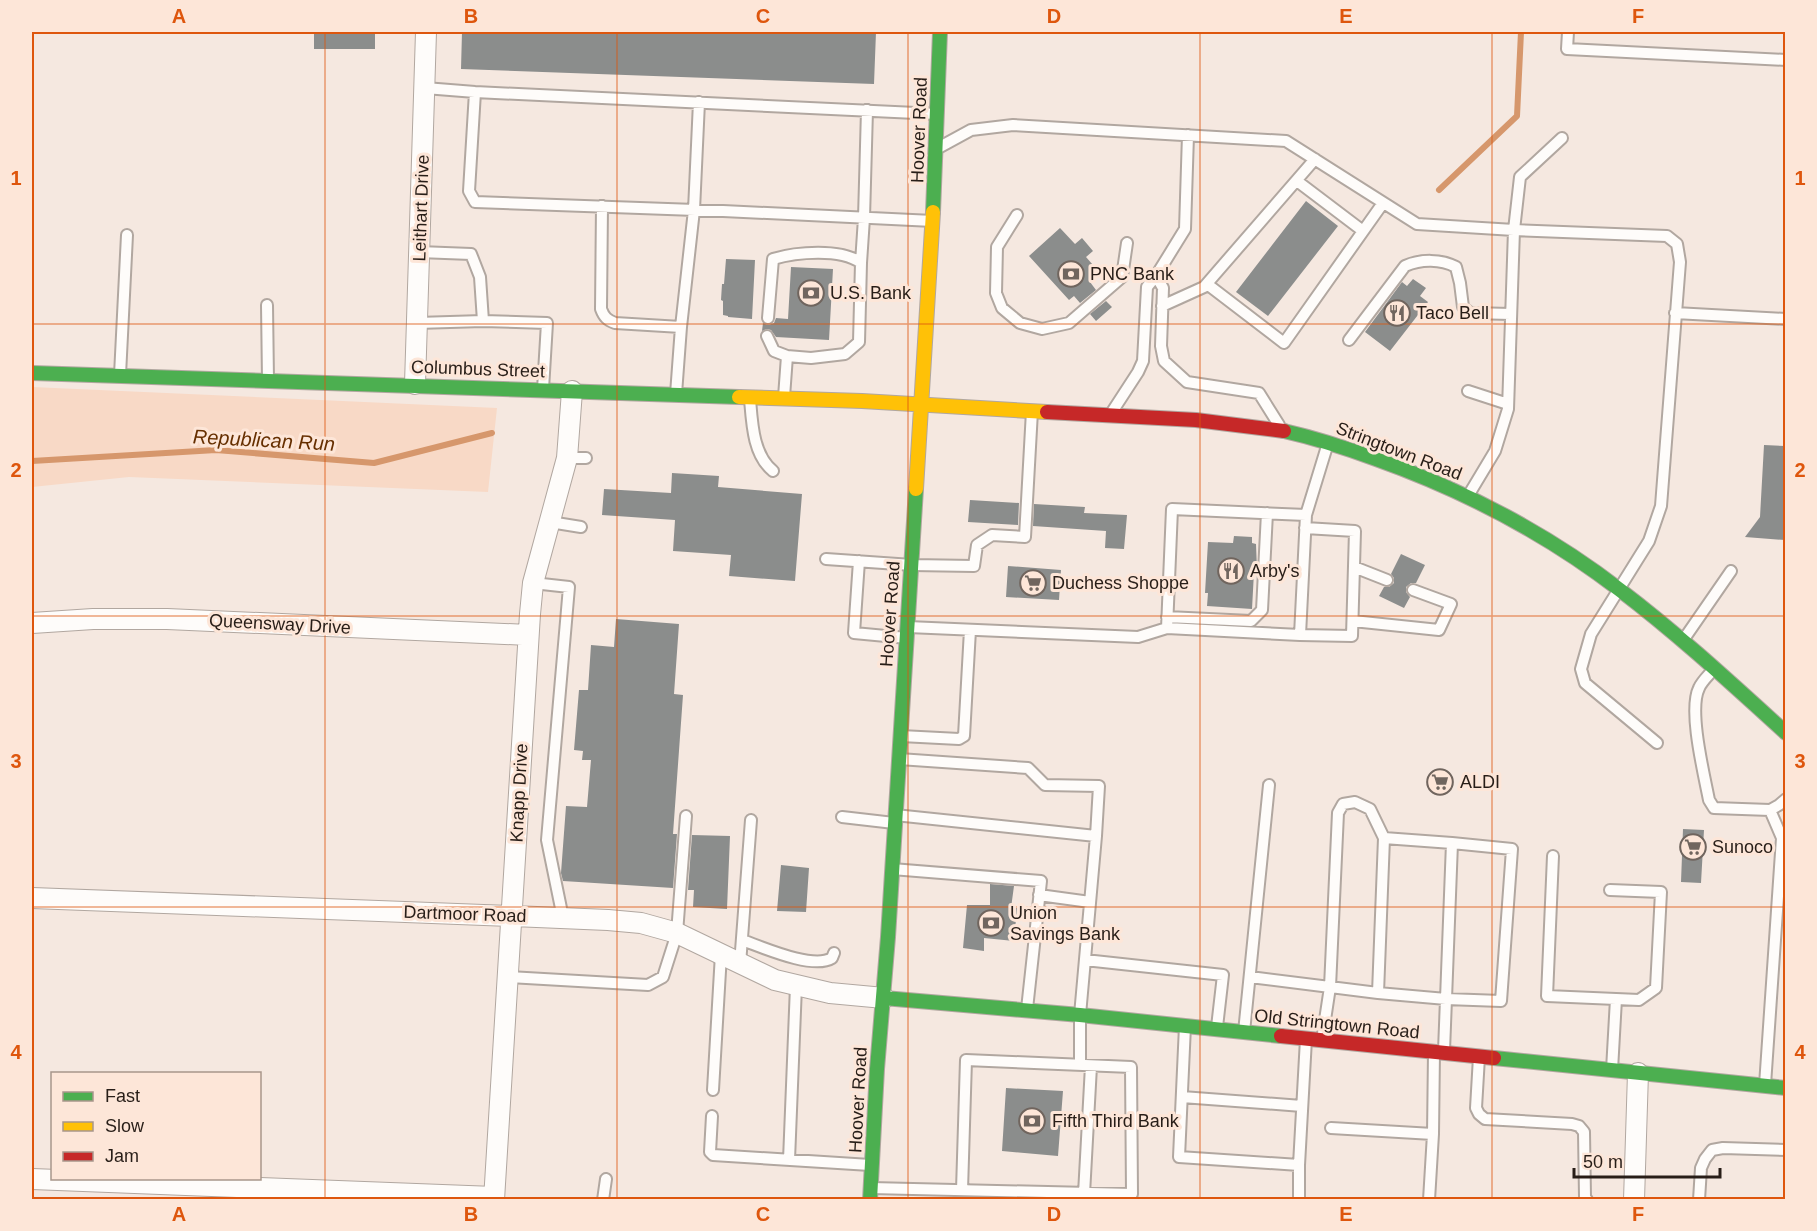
<svg xmlns="http://www.w3.org/2000/svg" width="1817" height="1231" font-family="Arial,sans-serif">
	<style>
		.green { fill: #f8d9c6 }
		.lines { fill: none; stroke-linecap: round; stroke-linejoin: round }
		.stream { stroke: #d6976c; stroke-width: 6 }
		.building { fill: #8b8d8c }
		.lane-casing { stroke: #b1a7a0; stroke-width: 14 }
		.street-casing { stroke: #b1a7a0; stroke-width: 22 }
		.fast-casing { stroke: #b1a7a0; stroke-width: 16 }
		.slow-casing { stroke: #b1a7a0; stroke-width: 16 }
		.jam-casing { stroke: #b1a7a0; stroke-width: 16 }
		.lane { stroke: #fefcfa; stroke-width: 10 }
		.street { stroke: #fefcfa; stroke-width: 20 }
		.fast { stroke: #4caf50; stroke-width: 14 }
		.slow { stroke: #ffc107; stroke-width: 14 }
		.jam { stroke: #c62828; stroke-width: 14 }
		.grid { fill: none; stroke: #de560d; stroke-width: 1.5; stroke-opacity: 0.55 }
		.labels { text-anchor: middle; dominant-baseline: central; stroke-width: 6; stroke-linejoin: round; paint-order: stroke }
		.street-label { font-size: 18px; fill: #281e18; stroke: #fde6d8 }
		.poi-label { font-size: 18px; fill: #281e18; stroke: #fde6d8; text-anchor: start }
		.water-label { font-size: 20px; font-style: italic; fill: #662f00; stroke: #fde6d8 }
		.neatline { fill: none; stroke: #de560d; stroke-width: 2 }
		.grid-label { font-size: 20px; text-anchor: middle; font-weight: bold; fill: #de560d }
	</style>
	<rect width="100%" height="100%" fill="#f5e8e0"/>
	<path class="green" d="M32,387l465,21 -9,84 -359,-15 -97,10z"/>
	<g class="lines">
		<path class="stream" d="M1439,190l78,-74 4,-84
			M32,461l184,-11 158,13 118,-30"/>
	</g>
	<path class="building" d="M314,32h61v17h-61z
		M462,32h414l-2,52 -413,-15z
		M1306,201l32,25 -70,90 -32,-24z
		M1060,228l15,16 7,-6 11,13 -7,6 14,16 -10,9 6,8 -16,13 -6,-7 -5,4 -40,-44z
		M726,259l29,1 -3,59 -24,-2v-1l-5,-1v-14l-2,-1 1,-16h2z
		M791,267l42,2 -4,71 -53,-3 -5,-7 -4,-1 -5,2 1,-8 5,2 6,-2 2,-5 12,1z
		M1413,279l13,9 -6,8 8,6 -38,49 -25,-19 37,-50 5,4z
		M1106,301l6,6 -16,14 -6,-7z
		M1764,445l21,1v94l-40,-3 15,-20z
		M672,473l47,3 -1,11 84,7 -7,87 -66,-5 2,-21 -58,-4 2,-31 -73,-5 2,-26 67,4z
		M970,500l49,3 -1,22 -50,-3z
		M1034,504l51,3 -1,6 43,2 -3,34 -19,-1 1,-17 -73,-5z
		M1234,536l18,1v6l4,1 1,26 -3,2 -2,37 -45,-3 1,-13h-3l3,-51 25,1z
		M1401,554l24,11 -9,18h-5l-5,4v5l4,5 -6,11 -25,-12 5,-9h5l5,-4v-5l-3,-4z
		M1008,566l53,4 -2,30 -53,-3z
		M616,619l63,5 -5,70 9,1 -10,139h4l-4,54 -110,-7 -2,-8 5,-67 21,1 4,-47h-9l1,-9 -9,-1 5,-60h9l3,-45 23,2z
		M1683,829l21,1 -3,53 -20,-1z
		M692,835l38,1 -3,73 -34,-2 1,-17h-6z
		M781,865l28,3 -3,44 -29,-1z
		M990,884l24,2 -3,22h6l-3,33 -30,-3v13l-21,-3 4,-43h23z
		M1006,1088l57,3 -5,65 -56,-5z"/>
	<g class="lines">
		<g class="lane-casing">
			<path id="lane" d="M1568,32l-1,17 219,11
				M425,88l50,4 462,22
				M475,92l-6,99 6,11 248,9 210,10
				M1562,138l-42,39 -6,53 153,6 10,8 3,18 -19,244 -12,35 -58,93 -10,35 4,14 72,60
				M938,148l33,-18 42,-5 273,16 131,83 97,6 -6,179 -13,42 -27,45
				M1297,181l66,50
				M602,206l-1,103c3,8 6,11 14,14l66,4
				M1017,215l-20,32 -1,46 6,15 18,15 22,6 27,-6 53,-46 5,-34
				M419,252l52,2 9,23 3,44 64,2 -4,66
				M861,263l3,-45 3,-108
				M1156,276l7,12 -2,58 3,15 23,21 72,11 20,32
				M1207,284l77,59 99,-140
				M267,305l1,75
				M1162,306l42,-19 111,-128
				M1675,313l111,6
				M768,318l5,-59c23,-7 68,-11 88,4l-2,79 -14,12 -34,4 -24,-2 -3,41
				M417,323l66,-2
				M767,336l7,15 13,5
				M1349,340l56,-74c16,-7 36,-7 51,1l4,16 3,24 7,6 41,1
				M120,375l7,-140
				M1468,391l40,13
				M676,394l5,-67 13,-117 5,-108
				M750,399c2,24 3,56 23,72
				M1112,412l26,-40 5,-11 4,-74 9,-11 29,-47 3,-94
				M567,458h19
				M550,522l31,5
				M1305,528l50,3 -3,105 -52,-1 6,-120 22,-72
				M826,559l86,6 62,1 3,-21 15,-10 33,2 7,-126
				M859,561l-5,72 53,5
				M1354,567l33,13
				M533,583l36,4 -22,253 16,78
				M1167,617l84,4 11,-11 5,-97
				M1353,621l86,9 12,-26 -38,-14
				M908,627l230,10 29,-9
				M1300,635l-133,-7 5,-119 134,6
				M1684,639l47,-68
				M1713,670c-4,5 -11,11 -14,18 -11,22 5,86 10,112l5,8 56,2 9,-5 7,-6
				M901,736l58,3 5,-3 6,-106
				M895,815l201,21 3,-50 -54,-1 -17,-17 -129,-9
				M842,817l52,6
				M1553,856l-6,140 69,3 -4,71
				M892,869l149,12 -14,128
				M1610,890l51,2 -5,96 -17,12 -23,-1
				M1039,895l51,7
				M742,940c20,7 71,30 90,18l2,-5
				M1085,960l138,15 -6,52
				M740,964l11,-144
				M509,977l139,8 15,-8 14,-44 9,-117
				M1250,977l128,16
				M1185,1026l-6,131 120,8 7,-126
				M1244,1032l25,-247
				M1322,1040l8,-53 8,-174 5,-9 12,-2 15,7 14,29
				M1444,1051l8,-208 60,6 -11,152 -55,-2 -68,-6 6,-155 68,5
				M1479,1057l-3,51 3,6 6,5 87,5 7,2 5,6 1,65 2,3
				M1080,1065v-50l16,-179
				M1765,1085l17,-247 -12,-28
				M713,1090l8,-136
				M1182,1097l120,9
				M712,1116l-2,36 3,3 157,10
				M1331,1128l102,6
				M789,1160l7,-174
				M1299,1165v35
				M871,1188l261,6 -1,-127 -165,-7 -4,130
				M1084,1194l7,-128
				M603,1200l3,-21
				M1429,1200l4,-66 1,-82
				M1699,1200l2,-32 4,-9 7,-9 11,-2 63,2"/>
		</g>
		<g class="street-casing">
			<path id="street" d="M415,384l11,-352
				M32,623l61,-4h74l361,16
				M32,898l481,18 95,4 33,3 36,10 98,47 55,13 54,5
				M32,1179l462,18
				M494,1200l36,-586 3,-31 34,-125 5,-67
				M1634,1200l4,-127"/>
		</g>
		<g class="fast-casing">
			<path id="fast" d="M933,212l7,-180
				M32,373l707,24
				M1284,431c31,7 62,17 92,28 87,31 170,74 244,131 58,44 112,94 166,143
				M884,998l196,17 201,21
				M1494,1058l292,30
				M870,1200l7,-131 11,-132 28,-448"/>
		</g>
		<g class="slow-casing">
			<path id="slow" d="M739,397l123,4 185,11
				M916,489l17,-277"/>
		</g>
		<g class="jam-casing">
			<path id="jam" d="M1047,412l149,8 88,11
				M1281,1036l213,22"/>
		</g>
		<use href="#lane" class="lane"/>
		<use href="#street" class="street"/>
		<use href="#fast" class="fast"/>
		<use href="#slow" class="slow"/>
		<use href="#jam" class="jam"/>
	</g>
	<path class="grid" d="M325,32v1168M617,32v1168M908,32v1168M1200,32v1168M1492,32v1168M32,324h1754M32,616h1754M32,907h1754"/>
	<defs>
		<g id="bank-ring" transform="scale(1.35)"><circle r="9.5" fill="#fde6d8" stroke="#70655e" stroke-width="1.5"/><path d="M-6-4H6V4H-6ZM0-2.3a2.3 2.3 0 1 0 0 4.6a2.3 2.3 0 1 0 0-4.6Z" fill="#70655e"/></g>
		<g id="restaurant-ring" transform="scale(1.35)"><circle r="9.5" fill="#fde6d8" stroke="#70655e" stroke-width="1.5"/><path d="M-5-6h1v4h1v-4h1v4h1v-4h1v5L-1.5 .5V6h-2V.5L-5-1ZM5-6V6H3V1.5H1.5Q1.5-4 5-6Z" fill="#70655e"/></g>
		<g id="supermarket-ring" transform="scale(1.35)"><circle r="9.5" fill="#fde6d8" stroke="#70655e" stroke-width="1.5"/><path d="M-6-5.5h2.5l.6 2H6L4.5 2H-2.5L-4.4-4H-6ZM-1.5 3.2a1.3 1.3 0 1 0 .1 0ZM3 3.2a1.3 1.3 0 1 0 .1 0Z" fill="#70655e"/></g>
	</defs>
	<g fill-rule="evenodd">
		<use href="#bank-ring" x="1071" y="274"/>
		<use href="#bank-ring" x="811" y="293"/>
		<use href="#restaurant-ring" x="1397" y="313"/>
		<use href="#restaurant-ring" x="1231" y="571"/>
		<use href="#supermarket-ring" x="1033" y="583"/>
		<use href="#supermarket-ring" x="1440" y="782"/>
		<use href="#supermarket-ring" x="1693" y="847"/>
		<use href="#bank-ring" x="991" y="923"/>
		<use href="#bank-ring" x="1032" y="1121"/>
	</g>
	<g class="labels">
		<g class="street-label">
			<text transform="translate(919 130) rotate(-88)">Hoover Road</text>
			<text transform="translate(421 208) rotate(-88)">Leithart Drive</text>
			<text transform="translate(478 369) rotate(2)">Columbus Street</text>
			<text transform="translate(1399 451) rotate(21)">Stringtown Road</text>
			<text transform="translate(890 614) rotate(-86)">Hoover Road</text>
			<text transform="translate(280 624) rotate(3)">Queensway Drive</text>
			<text transform="translate(519 793) rotate(-87)">Knapp Drive</text>
			<text transform="translate(465 914) rotate(2)">Dartmoor Road</text>
			<text transform="translate(1337 1024) rotate(6)">Old Stringtown Road</text>
			<text transform="translate(858 1100) rotate(-87)">Hoover Road</text>
		</g>
		<g class="poi-label">
			<text x="1090" y="274">PNC Bank</text>
			<text x="830" y="293">U.S. Bank</text>
			<text x="1416" y="313">Taco Bell</text>
			<text x="1250" y="571">Arby's</text>
			<text x="1052" y="583">Duchess Shoppe</text>
			<text x="1460" y="782">ALDI</text>
			<text x="1712" y="847">Sunoco</text>
			<text x="1010" y="913">Union<tspan x="1010" dy="21">Savings Bank</tspan></text>
			<text x="1052" y="1121">Fifth Third Bank</text>
		</g>
		<g class="water-label">
			<text transform="translate(264 440) rotate(3)">Republican Run</text>
		</g>
	</g>
	<rect width="1817" height="1231" fill="none" stroke="#fde6d8" stroke-width="66"/>
	<rect x="51" y="1072" width="210" height="108" fill="#fde6d8" stroke="#a8968b" stroke-width="1.5"/>
	<rect x="63" y="1092" width="30" height="9" fill="#4caf50" stroke="#a8968b" stroke-width="1.5"/>
	<text x="105" y="1102" font-size="18" fill="#281e18">Fast</text>
	<rect x="63" y="1122" width="30" height="9" fill="#ffc107" stroke="#a8968b" stroke-width="1.5"/>
	<text x="105" y="1132" font-size="18" fill="#281e18">Slow</text>
	<rect x="63" y="1152" width="30" height="9" fill="#c62828" stroke="#a8968b" stroke-width="1.5"/>
	<text x="105" y="1162" font-size="18" fill="#281e18">Jam</text>
	<path d="M1574 1168v9h146v-9" fill="none" stroke="#281e18" stroke-width="3"/>
	<text x="1583" y="1168" font-size="18" fill="#281e18" stroke="#fde6d8" stroke-width="4.5" paint-order="stroke">50 m</text>
	<rect x="33" y="33" width="1751" height="1165" class="neatline"/>
	<g class="grid-label">
		<text x="179" y="23">A</text>
		<text x="471" y="23">B</text>
		<text x="763" y="23">C</text>
		<text x="1054" y="23">D</text>
		<text x="1346" y="23">E</text>
		<text x="1638" y="23">F</text>
		<text x="16" y="185">1</text>
		<text x="1800" y="185">1</text>
		<text x="16" y="477">2</text>
		<text x="1800" y="477">2</text>
		<text x="16" y="768">3</text>
		<text x="1800" y="768">3</text>
		<text x="16" y="1059">4</text>
		<text x="1800" y="1059">4</text>
		<text x="179" y="1221">A</text>
		<text x="471" y="1221">B</text>
		<text x="763" y="1221">C</text>
		<text x="1054" y="1221">D</text>
		<text x="1346" y="1221">E</text>
		<text x="1638" y="1221">F</text>
	</g>
</svg>
